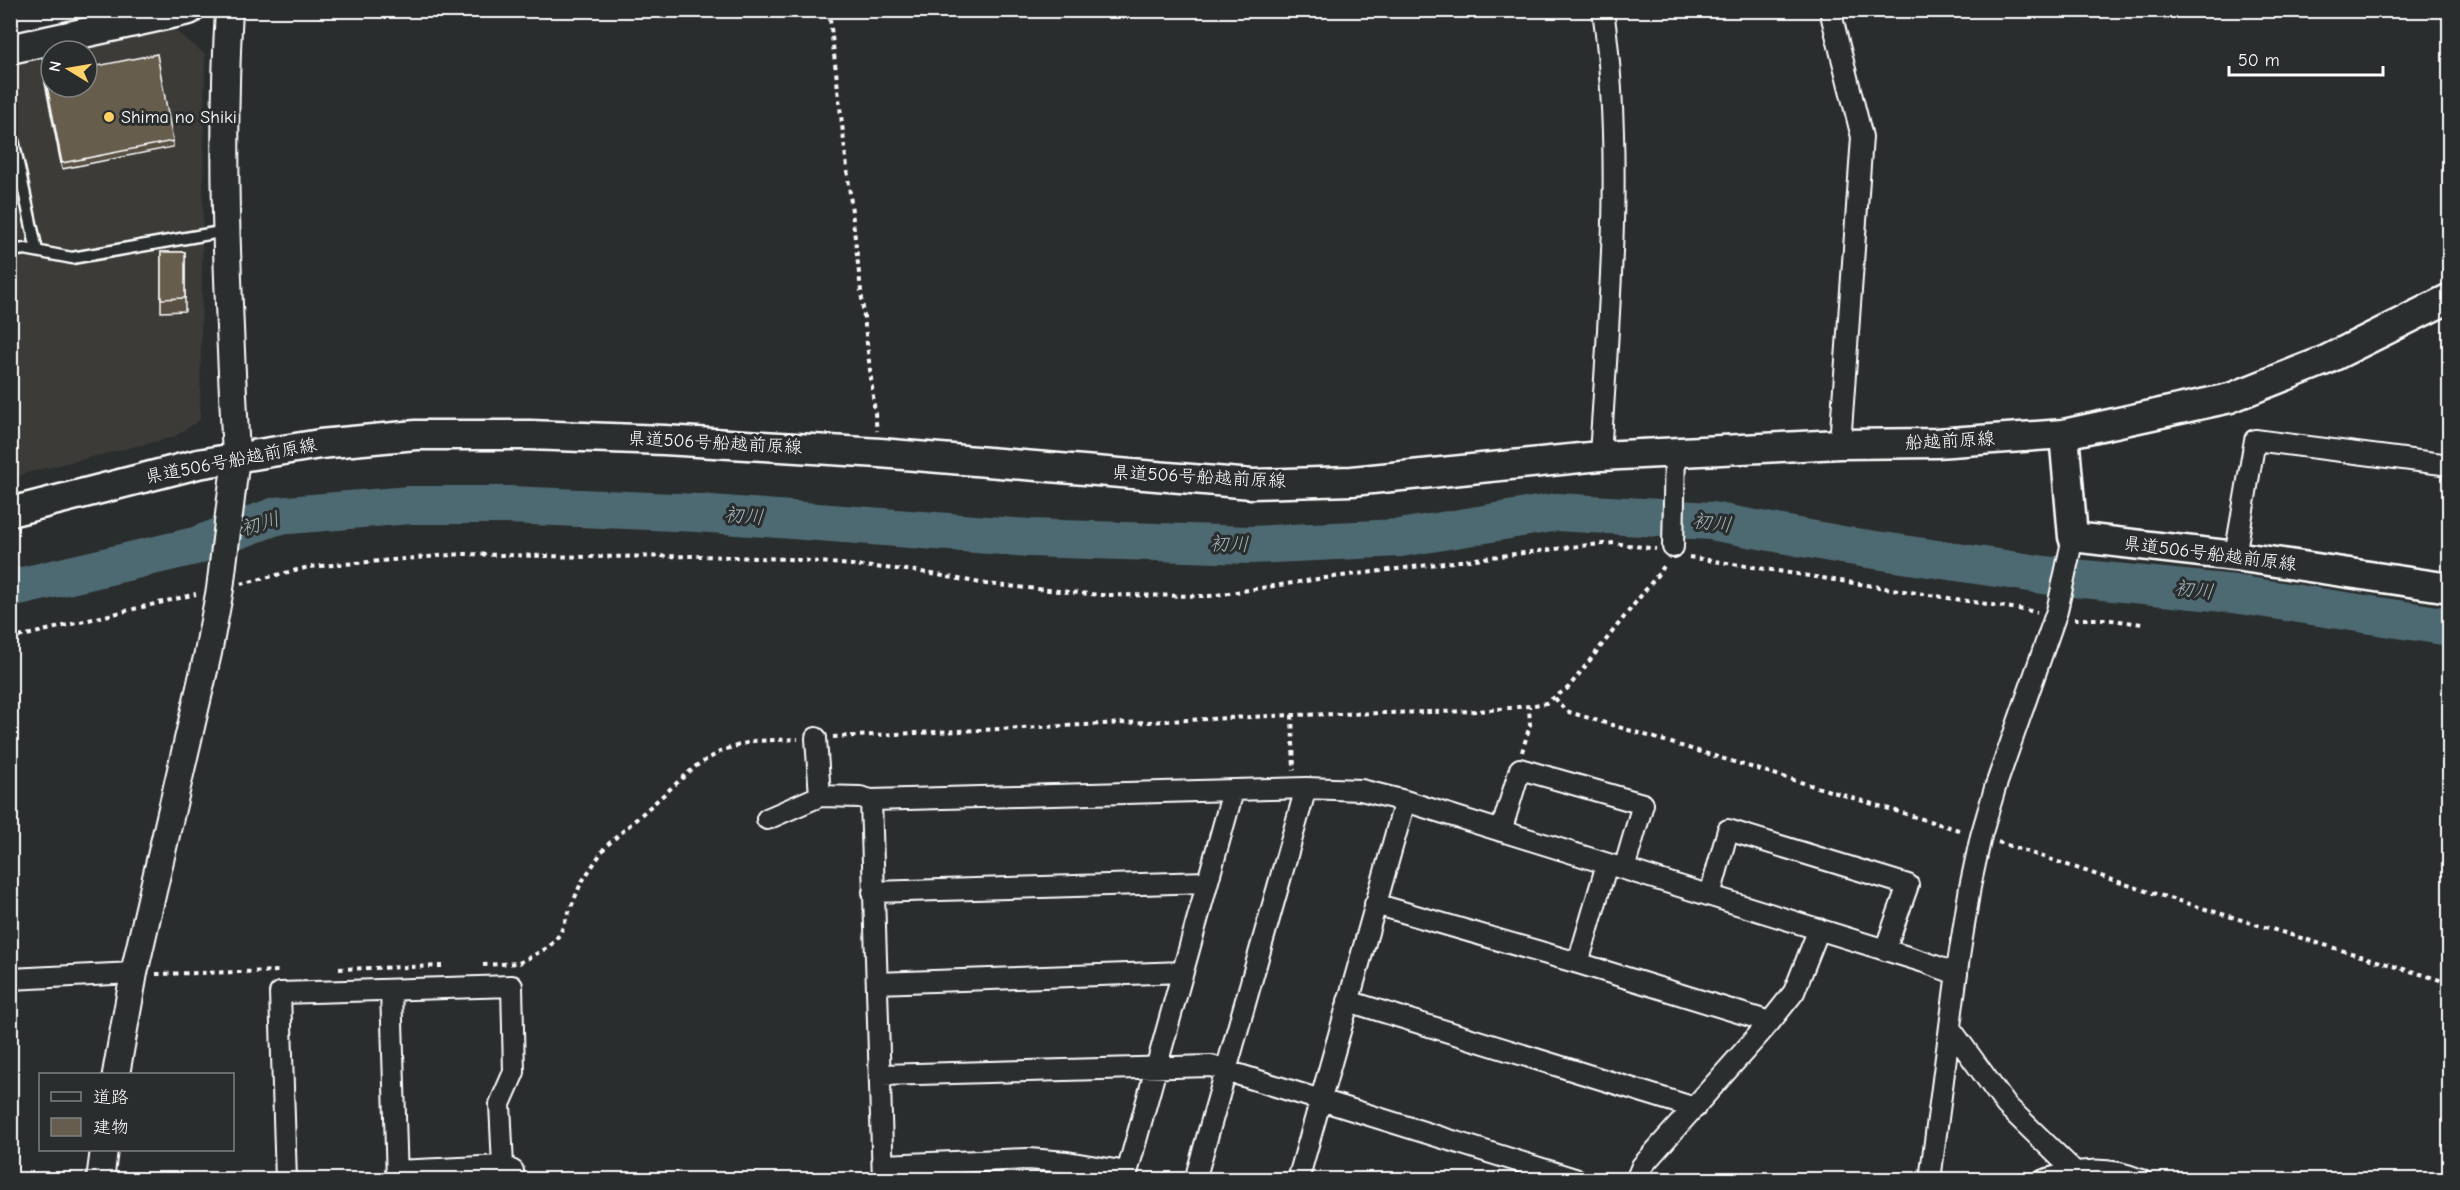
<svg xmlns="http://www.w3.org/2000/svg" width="2460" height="1190" font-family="'Comic Neue','Klee One',sans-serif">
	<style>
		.built { fill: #3c3b38 }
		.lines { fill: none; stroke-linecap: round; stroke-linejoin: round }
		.river { stroke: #4e6b72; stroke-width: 38 }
		.service-casing { stroke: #fff; stroke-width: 15 }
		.minor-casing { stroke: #fff; stroke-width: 24 }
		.tertiary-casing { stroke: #fff; stroke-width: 30 }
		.secondary-casing { stroke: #fff; stroke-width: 33 }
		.path { stroke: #fff; stroke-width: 4; stroke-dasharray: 4.5 4.5; stroke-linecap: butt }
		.service { stroke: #2a2d2e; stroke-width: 10 }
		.minor { stroke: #2a2d2e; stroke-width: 20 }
		.tertiary { stroke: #2a2d2e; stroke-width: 26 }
		.secondary { stroke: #2a2d2e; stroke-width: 28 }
		.wall { fill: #585043; stroke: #fff; stroke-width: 1.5 }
		.building { fill: #665d4e; stroke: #fff; stroke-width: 1.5 }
		.poi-dot { fill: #ffd166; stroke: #2a2d2e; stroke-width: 2 }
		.labels { text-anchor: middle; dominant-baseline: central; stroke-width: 6; stroke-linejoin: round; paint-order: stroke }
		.poi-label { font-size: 18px; fill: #fff; stroke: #2a2d2e; text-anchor: start }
		.street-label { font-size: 18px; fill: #fff; stroke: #2a2d2e }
		.water-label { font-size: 20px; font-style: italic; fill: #a6b5b8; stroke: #2a2d2e }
	</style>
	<rect width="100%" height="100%" fill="#2a2d2e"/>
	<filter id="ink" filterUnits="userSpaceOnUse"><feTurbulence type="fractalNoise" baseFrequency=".0167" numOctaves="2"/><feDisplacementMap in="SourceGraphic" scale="12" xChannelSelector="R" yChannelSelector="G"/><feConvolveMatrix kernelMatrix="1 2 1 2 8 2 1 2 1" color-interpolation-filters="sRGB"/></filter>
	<g filter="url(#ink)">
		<path class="built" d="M174,30l31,24 -5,366 -26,17 -148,36 -15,6v-418l40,-8v34h36v-36h-24z"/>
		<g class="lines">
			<path class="river" d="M10,589l185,-43 81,-30 134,-11h98l190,8 331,25 221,7 150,-7 157,-26 154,9 131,24 202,30 190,19 216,33"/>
			<g class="service-casing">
				<path id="service" d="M10,126l27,125
					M10,251l15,-2 47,9 154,-27"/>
			</g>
			<g class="minor-casing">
				<path id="minor" d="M1830,10l32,127 -22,307
					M1600,456c9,-148 24,-298 3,-446
					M1673,547l2,-95
					M2235,556l20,-116 195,25
					M816,738l4,58 40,1 11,3
					M767,819l53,-23
					M1501,831l19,-62 123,35 -19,65
					M873,892l334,-10
					M1710,895l18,-65 180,55 -23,65
					M1375,904l203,59 192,59
					M1578,963l29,-99
					M10,979l124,-6
					M877,983l306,-11
					M391,990l6,190
					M1348,1001l347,107
					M1950,1028l56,77 69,67
					M881,1075l330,-9 367,114
					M883,1165l145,-6 39,3 60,10
					M396,1171l107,-5 10,5 1,9
					M286,1180l-6,-187 232,-7 2,86 -14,32 3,62
					M883,1180l-12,-380 435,-12 55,2 44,11 519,161 33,12
					M1125,1180l108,-389
					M1195,1180l111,-392
					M1298,1180l107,-379
					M1636,1180l6,-14 128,-144 24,-30 25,-63
					M1930,1180l29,-223 11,-70 11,-51 14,-48 62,-177 16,-74
					M2044,1180c34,-11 64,-14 97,0"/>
			</g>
			<g class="tertiary-casing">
				<path id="tertiary" d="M116,1074l18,-101 74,-320 12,-64 16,-132c-7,-149 -16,-298 -7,-447
					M100,1180l4,-30"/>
			</g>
			<g class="secondary-casing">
				<path id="secondary" d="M10,49l179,-39
					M2064,434l9,103 162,19 215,32
					M10,512l188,-48 122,-20 96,-9h113l135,5 216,13 372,31 100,-3 248,-25 240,-12 96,-1 128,-9 166,-36 96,-38 124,-62"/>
			</g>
			<path class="path" d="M829,10l48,421
				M1689,557l348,55
				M241,584l68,-17 154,-13 124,3 114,-1 87,3 128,12 70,13 114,11 110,1 108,-17 261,-33 35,-3 42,6
				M2074,619h30l38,5
				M10,639l186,-45
				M1555,698l8,10 6,4 393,119
				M1292,715l2,55
				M833,737l459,-22 187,-4 50,-5 17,-3 22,-15 98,-124
				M1522,752l8,-27 -1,-19
				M1998,842l148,49 304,92
				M483,965l36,-2 30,-16 11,-13 21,-51 24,-36 91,-81 27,-16 30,-9 45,-2
				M339,969l103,-3
				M156,974l124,-3"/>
			<use href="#service" class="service"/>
			<use href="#minor" class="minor"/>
			<use href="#tertiary" class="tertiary"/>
			<use href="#secondary" class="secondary"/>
		</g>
		<path class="wall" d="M45,76l128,65v6l-111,22 -17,-86z
			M161,252h24v59l-24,1z"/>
		<path class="building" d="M157,54l16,87 -111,22 -17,-87 6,-1v12h36v-19z
			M161,252h24v46l-24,1z"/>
	</g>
	<circle class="poi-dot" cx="109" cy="117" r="6"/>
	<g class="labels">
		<g class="poi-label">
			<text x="121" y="117">Shima no Shiki</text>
		</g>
		<g class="street-label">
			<text transform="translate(1950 441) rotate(-3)">船越前原線</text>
			<text transform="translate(715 443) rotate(3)">県道506号船越前原線</text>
			<text transform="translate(231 461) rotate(-11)">県道506号船越前原線</text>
			<text transform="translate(1199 477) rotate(3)">県道506号船越前原線</text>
			<text transform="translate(2210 554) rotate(7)">県道506号船越前原線</text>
		</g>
		<g class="water-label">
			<text transform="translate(744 516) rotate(4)">初川</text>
			<text transform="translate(1712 523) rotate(6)">初川</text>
			<text transform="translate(260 524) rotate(-17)">初川</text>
			<text transform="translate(1229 544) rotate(1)">初川</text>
			<text transform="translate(2194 590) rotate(6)">初川</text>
		</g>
	</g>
	<rect width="2460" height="1190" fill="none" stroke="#2a2d2e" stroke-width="36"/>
	<rect x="18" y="18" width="2424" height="1154" fill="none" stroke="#fff" stroke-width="2" filter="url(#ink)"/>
	<rect x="39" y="1073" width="195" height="78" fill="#2a2d2e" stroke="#7f8182" stroke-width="1.5"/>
	<rect x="51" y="1092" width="30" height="9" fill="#2a2d2e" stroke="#7f8182" stroke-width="1.5"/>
	<text x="93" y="1103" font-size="18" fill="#ffffff">道路</text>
	<rect x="51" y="1118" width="30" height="18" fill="#665d4e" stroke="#7f8182" stroke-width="1.5"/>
	<text x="93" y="1133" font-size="18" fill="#ffffff">建物</text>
	<g transform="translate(69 69) rotate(281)"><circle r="28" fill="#2a2d2e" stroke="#7f8182" stroke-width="1.5"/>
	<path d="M0-4.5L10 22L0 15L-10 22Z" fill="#ffd166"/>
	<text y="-9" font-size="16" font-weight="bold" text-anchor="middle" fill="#ffffff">N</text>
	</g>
	<path d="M2229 66v9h154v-9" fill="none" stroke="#ffffff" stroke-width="3"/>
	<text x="2238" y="66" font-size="18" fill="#ffffff" stroke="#2a2d2e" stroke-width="4.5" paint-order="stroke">50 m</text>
</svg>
